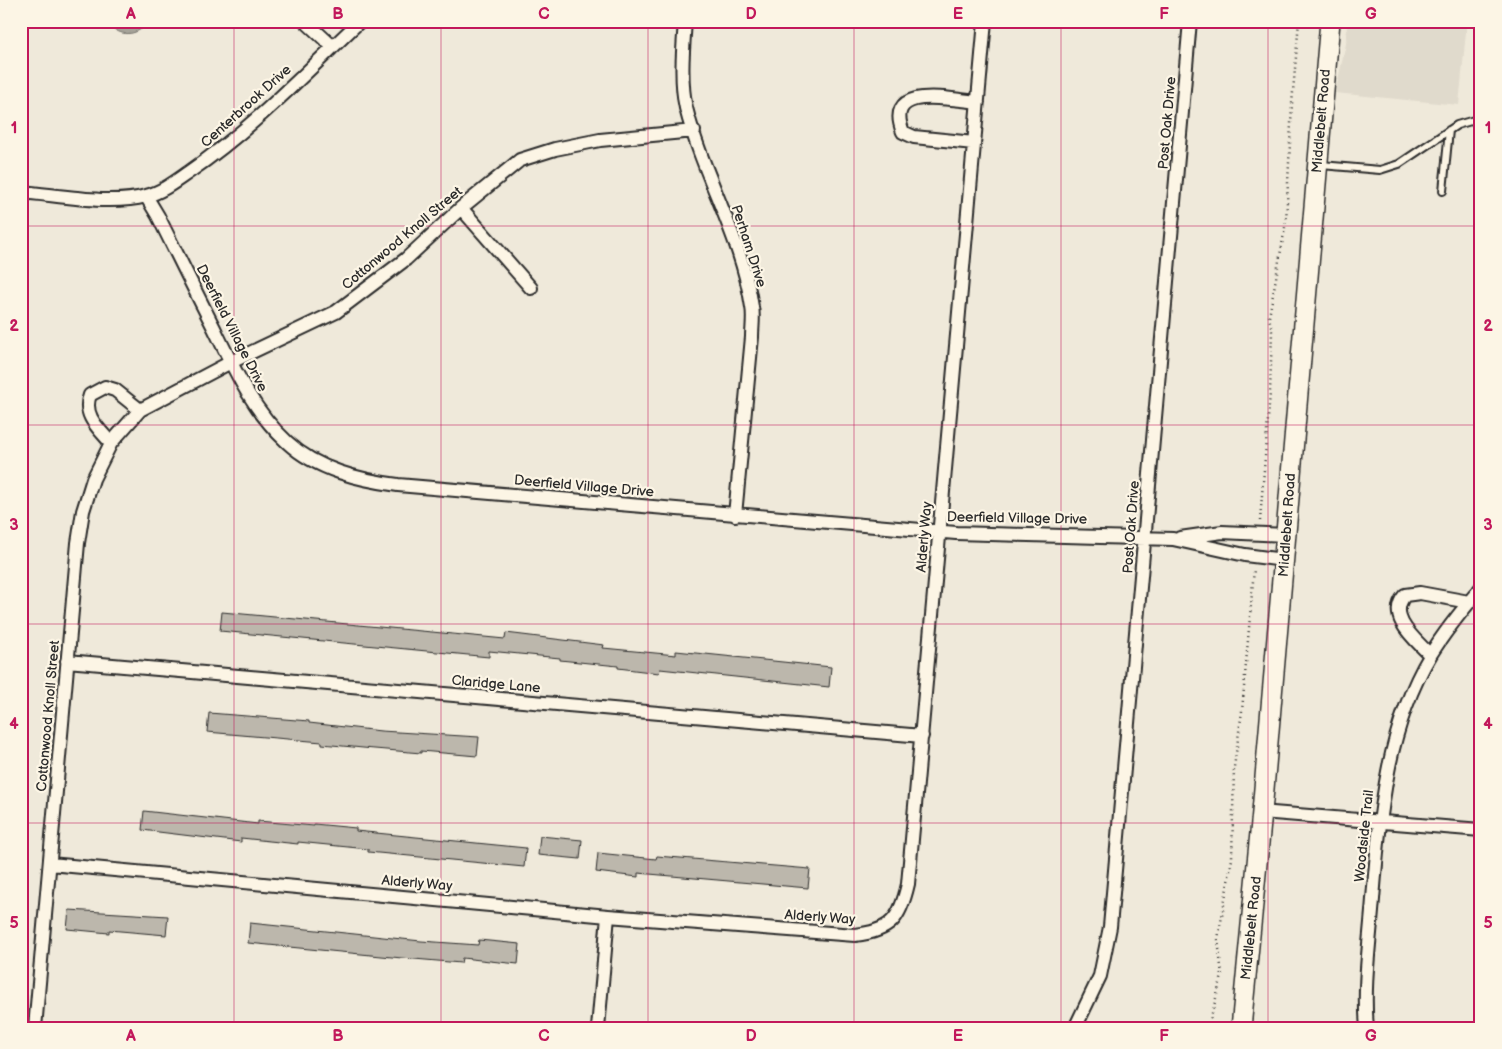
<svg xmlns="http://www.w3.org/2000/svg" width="1502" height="1049" font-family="'Balsamiq Sans',sans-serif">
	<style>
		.built { fill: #e0dacc }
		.water { fill: #a6a399; stroke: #75736d }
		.building { fill: #bcb7ac; stroke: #2b2b2b }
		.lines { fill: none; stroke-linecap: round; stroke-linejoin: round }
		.lane-casing { stroke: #2b2b2b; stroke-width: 10 }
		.street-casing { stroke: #2b2b2b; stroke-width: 16 }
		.secondary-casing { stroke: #2b2b2b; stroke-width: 22 }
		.path { stroke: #2b2b2b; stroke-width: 2.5; stroke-dasharray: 1 4; stroke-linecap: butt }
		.lane { stroke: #fcf5e5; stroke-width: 6 }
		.street { stroke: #fcf5e5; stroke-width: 12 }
		.secondary { stroke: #fcf5e5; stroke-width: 19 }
		.grid { fill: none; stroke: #c2185b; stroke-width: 1; stroke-opacity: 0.55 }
		.labels { text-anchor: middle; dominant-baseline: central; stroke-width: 4.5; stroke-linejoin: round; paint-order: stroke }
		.street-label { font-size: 14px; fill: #2b2b2b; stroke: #fcf5e5 }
		.neatline { fill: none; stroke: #c2185b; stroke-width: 2 }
		.grid-label { font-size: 16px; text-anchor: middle; font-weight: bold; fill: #c2185b }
	</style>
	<rect width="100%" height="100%" fill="#efe9da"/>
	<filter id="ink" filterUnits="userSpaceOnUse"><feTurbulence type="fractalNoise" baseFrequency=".02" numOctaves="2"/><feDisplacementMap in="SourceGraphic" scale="10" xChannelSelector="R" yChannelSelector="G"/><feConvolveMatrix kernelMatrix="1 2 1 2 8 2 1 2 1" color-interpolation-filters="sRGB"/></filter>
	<g filter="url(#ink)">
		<path class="built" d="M1347,21h120l-8,84 -124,-12 11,-49z"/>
		<path class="water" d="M116,21h34c-10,12 -24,17 -36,8z"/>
		<path class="building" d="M222,612l283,27 1,-6 98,12 -1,3 73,7v-4l155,16 -2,20 -169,-18 -1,4 -41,-5v-2l-58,-6v-2l-71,-7v6l-269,-26z
			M209,713l100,8v2l72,8 98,6 -2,19 -56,-5v2l-58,-5 -41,-4v-2l-115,-10z
			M144,811l114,13v-3l56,5v-2l42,4v3l170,17 -2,19 -156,-15v-3l-70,-7v2l-57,-6v4l-99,-12z
			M540,836l42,4 -2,19 -42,-4z
			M598,853l58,6 1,-3 153,13 -2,19 -170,-15v4l-42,-5z
			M69,910l99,6 -2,19 -57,-5v3l-42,-4z
			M250,923l171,18 57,4 1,-5 41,4 -2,20 -56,-6 -1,5 -59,-5 -154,-15z"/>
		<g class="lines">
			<g class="lane-casing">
				<path id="lane" d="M1321,165l59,5 19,-6 58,-39 24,-7
					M1443,191l6,-61"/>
			</g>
			<g class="street-casing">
				<path id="street" d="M305,21l28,26
					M685,21c-2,28 -5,60 1,87 17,68 56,130 66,199 2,9 0,20 0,30l-17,178
					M974,143l-60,-6 -11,-5c-20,-49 49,-32 75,-30
					M21,192c38,3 89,14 125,4 16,-4 30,-15 43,-24 63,-43 116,-99 171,-151
					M146,196l12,20c19,38 37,75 56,112 20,41 39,83 73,114 30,28 73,38 111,43l558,48 217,6 72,16 39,5
					M461,208l70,80
					M111,443c-12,-14 -29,-28 -21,-48l15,-8 10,3 25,20
					M1180,538l42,-6 64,3
					M1430,655c-15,-16 -44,-38 -25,-60l15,-2 49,9
					M67,661l855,75
					M1262,812l219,18
					M50,864l558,52 247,19c36,-4 45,-16 53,-51l77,-863
					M35,1028l43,-485 5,-32 10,-32 18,-36 29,-33 91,-48 105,-50 70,-53 55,-51 59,-48 35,-11 45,-9 94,-9
					M598,1028l10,-112
					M1075,1028l25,-52 10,-49 80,-906
					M1367,1028c-4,-43 3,-87 6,-129 7,-85 13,-170 58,-245 14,-23 32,-45 50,-66"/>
			</g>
			<g class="secondary-casing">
				<path id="secondary" d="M1241,1028l21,-216 68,-791"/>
			</g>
			<path class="path" d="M1260,521l10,-128 2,-62 -3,-14 17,-95 6,-118 7,-83
				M1208,1028l14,-52 -4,-37 14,-80 2,-92 8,-56 12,-142"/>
			<use href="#lane" class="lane"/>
			<use href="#street" class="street"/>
			<use href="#secondary" class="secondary"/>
		</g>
	</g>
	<path class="grid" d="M234,21v1007M441,21v1007M648,21v1007M854,21v1007M1061,21v1007M1268,21v1007M21,226h1460M21,425h1460M21,624h1460M21,823h1460"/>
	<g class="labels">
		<g class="street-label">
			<text transform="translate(246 106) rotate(-42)">Centerbrook Drive</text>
			<text transform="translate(1321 121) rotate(-85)">Middlebelt Road</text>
			<text transform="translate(1167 123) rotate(-85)">Post Oak Drive</text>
			<text transform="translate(402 238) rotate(-40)">Cottonwood Knoll Street</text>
			<text transform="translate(749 246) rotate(72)">Perham Drive</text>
			<text transform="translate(232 328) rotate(63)">Deerfield Village Drive</text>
			<text transform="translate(584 486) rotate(5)">Deerfield Village Drive</text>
			<text transform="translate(1017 518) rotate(1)">Deerfield Village Drive</text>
			<text transform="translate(1287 525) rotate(-86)">Middlebelt Road</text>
			<text transform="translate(1131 527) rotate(-86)">Post Oak Drive</text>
			<text transform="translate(924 537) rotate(-85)">Alderly Way</text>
			<text transform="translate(496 684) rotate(5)">Claridge Lane</text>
			<text transform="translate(48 716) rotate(-85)">Cottonwood Knoll Street</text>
			<text transform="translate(1364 836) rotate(-84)">Woodside Trail</text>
			<text transform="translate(417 883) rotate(5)">Alderly Way</text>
			<text transform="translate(820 917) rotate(4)">Alderly Way</text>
			<text transform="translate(1251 928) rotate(-84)">Middlebelt Road</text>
		</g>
	</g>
	<rect width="1502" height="1049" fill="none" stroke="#fcf5e5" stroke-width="55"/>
	<rect x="28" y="28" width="1446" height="994" class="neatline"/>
	<g class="grid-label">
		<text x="131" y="19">A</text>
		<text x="338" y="19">B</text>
		<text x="544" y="19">C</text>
		<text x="751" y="19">D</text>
		<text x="958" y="19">E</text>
		<text x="1164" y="19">F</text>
		<text x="1371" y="19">G</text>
		<text x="14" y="133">1</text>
		<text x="1488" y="133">1</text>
		<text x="14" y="331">2</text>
		<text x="1488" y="331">2</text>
		<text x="14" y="530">3</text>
		<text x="1488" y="530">3</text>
		<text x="14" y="729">4</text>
		<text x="1488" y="729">4</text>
		<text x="14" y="928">5</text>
		<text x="1488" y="928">5</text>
		<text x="131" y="1041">A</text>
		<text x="338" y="1041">B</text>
		<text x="544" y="1041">C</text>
		<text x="751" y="1041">D</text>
		<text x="958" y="1041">E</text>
		<text x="1164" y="1041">F</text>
		<text x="1371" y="1041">G</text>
	</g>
</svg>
